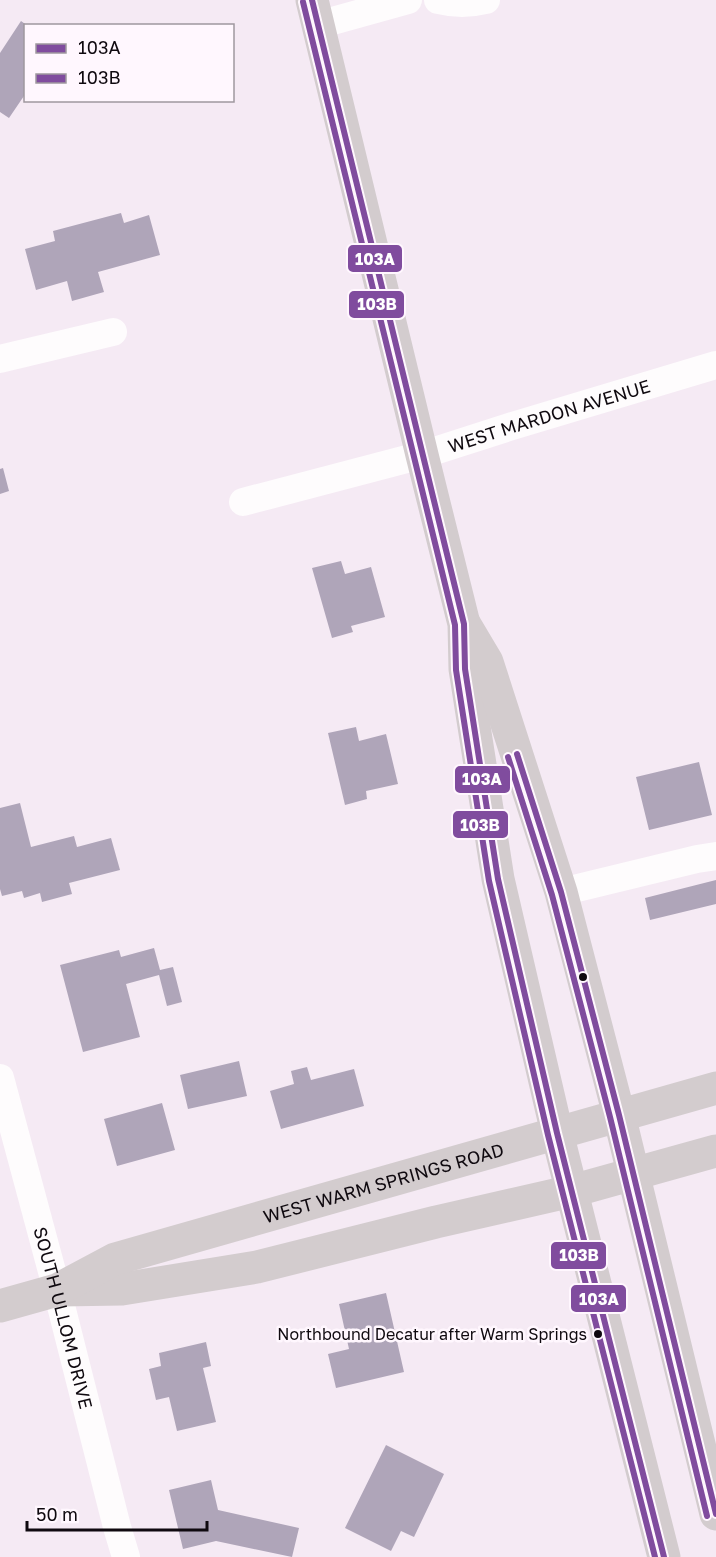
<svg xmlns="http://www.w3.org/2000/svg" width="716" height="1557" font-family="'Golos Text',sans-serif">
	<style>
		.building { fill: #afa5b9 }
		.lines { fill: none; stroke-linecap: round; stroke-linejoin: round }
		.minor { stroke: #fefcfd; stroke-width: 28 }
		.major { stroke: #d3ccce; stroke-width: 33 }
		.bus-1-casing { stroke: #fff7fe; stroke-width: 10 }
		.bus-2-casing { stroke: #fff7fe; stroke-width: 10 }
		.bus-1 { stroke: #804c9e; stroke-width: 6 }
		.bus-2 { stroke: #804c9e; stroke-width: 6 }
		.bus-dot { fill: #0f090f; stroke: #fff7fe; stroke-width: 2 }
		.labels { text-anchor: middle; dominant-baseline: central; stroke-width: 5; stroke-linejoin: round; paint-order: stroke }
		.bus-label { font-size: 16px; fill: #0f090f; stroke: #fff7fe; text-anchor: end }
		.street-label { font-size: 18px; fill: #0f090f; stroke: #fff7fe }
		.line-badge { stroke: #fff7fe; stroke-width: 2 }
		.badge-label { font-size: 16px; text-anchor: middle; font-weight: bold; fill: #fff }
	</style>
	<rect width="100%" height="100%" fill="#f5eaf4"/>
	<path class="building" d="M21,21l7,5h-2v67l-17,25 -9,-6v-59z
		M121,213l3,10 25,-8 11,40 -62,17 6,20 -32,9 -5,-20 -31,9 -11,-41 30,-8 -2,-10z
		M3,468l6,23 -9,3v-25z
		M341,561l4,13 26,-7 14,50 -34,9 2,6 -21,6 -20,-70z
		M356,727l3,14 27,-7 12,50 -32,7 1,8 -22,6 -17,-72z
		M699,762l13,53 -63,15 -13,-53z
		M20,803l11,44 43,-11 3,11 34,-9 9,32 -51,13 3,11 -30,8 -2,-9 -16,5 -2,-7 -20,5 -2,-7v-81z
		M716,880v24l-66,16 -5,-22z
		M154,948l6,22 13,-3 9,35 -15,4 -8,-31 -33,9 14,53 -57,15 -23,-87 59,-15 2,7z
		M239,1061l8,35 -59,13 -8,-34z
		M307,1067l4,13 43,-11 10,37 -83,23 -11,-38 24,-7 -3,-13z
		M162,1103l13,47 -58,16 -13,-47z
		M386,1293l18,79 -68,16 -8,-34 21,-5 -10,-45z
		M206,1342l5,24 -8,2 13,54 -39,9 -8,-34 -13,3 -7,-31 12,-3 -2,-13z
		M386,1445l58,29 -30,63 -13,-6 -10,20 -46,-23z
		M211,1480l7,30 81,18 -7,29 -76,-16 -33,8 -14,-59z"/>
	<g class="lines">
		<g class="minor">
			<path d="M438,0c16,4 32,4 48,0"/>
			<path d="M318,25l90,-25"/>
			<path d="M0,359l113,-27"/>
			<path id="s1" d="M243,502l179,-47 87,-28 207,-62"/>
			<path d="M561,892l136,-33 19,-3"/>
			<path id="s2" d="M0,1078l57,212 60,237 9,30"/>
		</g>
		<g class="major">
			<path d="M312,0l110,455 42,169 1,45 33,210 59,254 107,424"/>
			<path d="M465,625l22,37 74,230 58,223 97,399"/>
			<path d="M61,1290l61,-1 135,-22 179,-45 136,-31 144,-40"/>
			<path id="s3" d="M0,1306l57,-16 58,-31 601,-171"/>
		</g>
		<g class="bus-1-casing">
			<path id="bus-1" d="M312,0l152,624 1,45 33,210 59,254 107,424
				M517,754l44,138 58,223 97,399"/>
		</g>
		<g class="bus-2-casing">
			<path id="bus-2" d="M303,2l152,623 1,45 33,211 59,254 107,422
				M508,757l44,138 58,222 97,399"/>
		</g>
		<use href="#bus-1" class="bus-1"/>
		<use href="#bus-2" class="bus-2"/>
	</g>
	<g class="bus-dot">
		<circle cx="583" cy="977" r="5"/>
		<circle cx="598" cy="1334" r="5"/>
	</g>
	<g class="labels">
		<g class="bus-label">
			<text x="587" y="1334">Northbound Decatur after Warm Springs</text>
		</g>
		<g class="street-label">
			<text stroke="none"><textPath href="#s1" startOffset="318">WEST MARDON AVENUE</textPath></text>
			<text stroke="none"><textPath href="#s3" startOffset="404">WEST WARM SPRINGS ROAD</textPath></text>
			<text stroke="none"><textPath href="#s2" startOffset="248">SOUTH ULLOM DRIVE</textPath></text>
		</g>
	</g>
	<g class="line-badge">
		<rect x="347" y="244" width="56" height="29" rx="6" fill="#804c9e"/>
		<rect x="348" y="290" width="57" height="29" rx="6" fill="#804c9e"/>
		<rect x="454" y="765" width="57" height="29" rx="6" fill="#804c9e"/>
		<rect x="452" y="810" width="57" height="29" rx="6" fill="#804c9e"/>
		<rect x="550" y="1241" width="57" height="29" rx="6" fill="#804c9e"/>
		<rect x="570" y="1284" width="57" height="29" rx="6" fill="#804c9e"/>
	</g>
	<g class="badge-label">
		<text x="375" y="265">103A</text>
		<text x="377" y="310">103B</text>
		<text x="482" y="785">103A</text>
		<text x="480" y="831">103B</text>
		<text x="579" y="1261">103B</text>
		<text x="599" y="1305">103A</text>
	</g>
	<rect x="24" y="24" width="210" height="78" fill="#fff7fe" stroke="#9f989e" stroke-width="1.5"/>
	<rect x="36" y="44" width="30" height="9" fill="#804c9e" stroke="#9f989e" stroke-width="1.5"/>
	<text x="78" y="54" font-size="18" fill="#0f090f">103A</text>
	<rect x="36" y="74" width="30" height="9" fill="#804c9e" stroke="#9f989e" stroke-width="1.5"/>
	<text x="78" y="84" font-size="18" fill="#0f090f">103B</text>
	<path d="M27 1521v9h180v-9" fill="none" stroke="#0f090f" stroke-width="3"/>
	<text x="36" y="1521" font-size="18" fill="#0f090f" stroke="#fff7fe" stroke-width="4.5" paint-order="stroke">50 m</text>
</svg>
